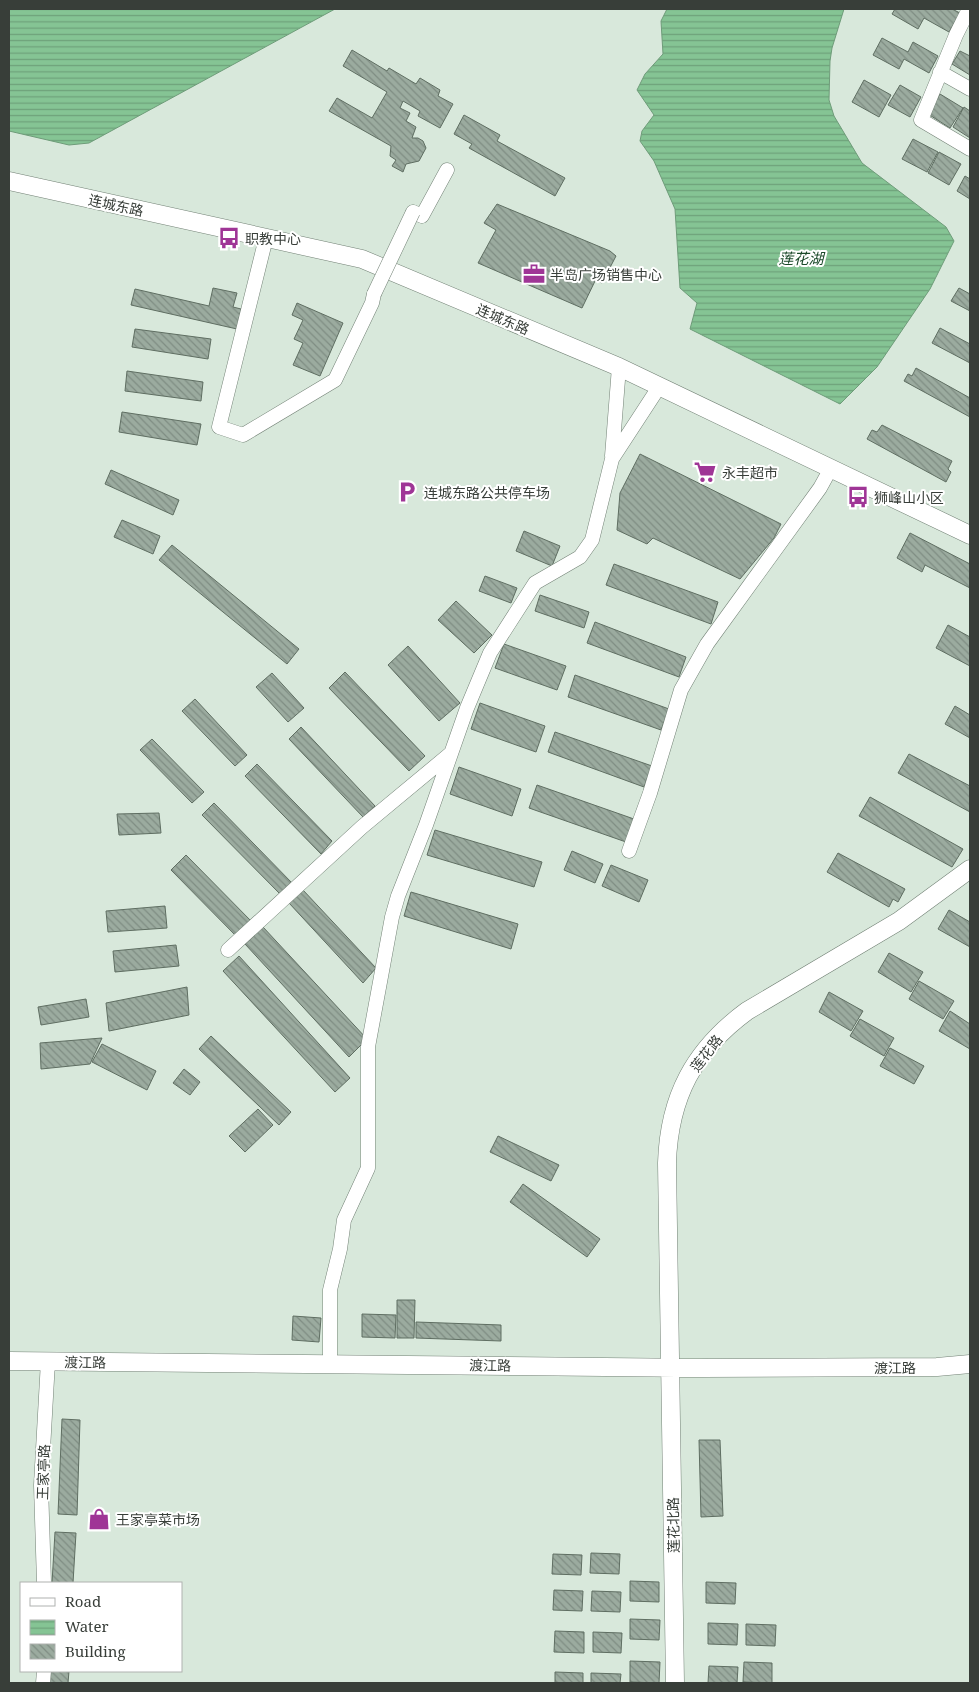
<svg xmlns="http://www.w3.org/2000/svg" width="979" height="1692" font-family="'Noto Serif','Noto Sans SC',serif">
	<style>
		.water { fill: url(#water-rules); stroke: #6e9c79 }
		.building { fill: url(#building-back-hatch); stroke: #5f6e62 }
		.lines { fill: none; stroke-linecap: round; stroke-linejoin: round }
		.minor-casing { stroke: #728175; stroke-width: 15 }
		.major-casing { stroke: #728175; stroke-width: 19 }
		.minor { stroke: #fff; stroke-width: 14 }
		.major { stroke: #fff; stroke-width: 18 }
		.minor-bridge-casing { stroke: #728175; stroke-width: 15; stroke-linecap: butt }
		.minor-bridge { stroke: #fff; stroke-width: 14 }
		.labels { text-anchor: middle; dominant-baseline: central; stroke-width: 4; stroke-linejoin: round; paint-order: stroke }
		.street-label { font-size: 14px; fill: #383e39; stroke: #fff }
		.poi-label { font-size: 14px; fill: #383e39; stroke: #fff; text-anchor: start }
		.water-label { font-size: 15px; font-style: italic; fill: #1a4929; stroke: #fff }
	</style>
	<defs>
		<pattern id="water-rules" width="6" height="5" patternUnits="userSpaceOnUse" patternTransform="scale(1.25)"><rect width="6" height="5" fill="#85c494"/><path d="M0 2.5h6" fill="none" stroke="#6ea17a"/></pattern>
		<pattern id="building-back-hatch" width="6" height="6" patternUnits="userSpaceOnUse" patternTransform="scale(1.25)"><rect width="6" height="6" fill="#9bab9f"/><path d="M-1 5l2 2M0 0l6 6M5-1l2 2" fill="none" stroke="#7f8d83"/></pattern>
	</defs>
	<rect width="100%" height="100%" fill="#d8e8db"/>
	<path class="water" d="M9,9h326l-246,134 -20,2 -60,-14z
		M667,9h177l-12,39 -2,13 -1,39 5,16 28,47 84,64 8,14 -24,48 -53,78 -37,37 -150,-75 7,-26 -17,-15 -5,-79 -21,-48 -14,-20 2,-10 12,-16 -17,-25 8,-16 18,-20 -2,-33z"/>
	<path class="building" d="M895,9h57l8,4 -11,19 -25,-14 -6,11 -26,-15z
		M882,38l26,14 5,-10 25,14 -9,17 -25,-14 -5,10 -26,-14z
		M352,50l35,21 2,-3 27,16 4,-6 20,12 -2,6 15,8 -13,24 -22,-12 2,-5 -17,-10 -3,7 10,5 -4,8 10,6 -4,11h6l5,3 3,7 -7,13 -13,3 -3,8 -11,-6 4,-6 -6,-4 1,-10 -62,-35 8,-13 35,20 15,-26 -44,-26z
		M960,51l10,5v19l-18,-11z
		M864,80l27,15 -12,22 -27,-15z
		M900,85l21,12 -11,20 -22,-12z
		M940,94l23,14 -13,20 -22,-14z
		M964,107l6,4v27l-17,-11z
		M464,115l36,20 -3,6 68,37 -10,18 -86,-48 3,-4 -18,-10z
		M913,139l25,13 -11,20 -25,-13z
		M939,152l22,12 -12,21 -21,-12z
		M965,176l5,3v20l-13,-8z
		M497,204l113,47 6,5 -14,27 -6,-4 -14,29 -104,-45 18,-33 -12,-7z
		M213,288l24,5 -4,14 8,2 -4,20 -106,-24 4,-16 74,17z
		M959,288l11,6v17l-19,-10z
		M297,303l46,20 -23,53 -27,-11 10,-22 -9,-4 9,-19 -11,-5z
		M940,328l30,16v19l-38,-20z
		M135,329l76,10 -3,20 -76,-12z
		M916,368l54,30v19l-66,-36 4,-7 4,2z
		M127,371l76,11 -2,19 -76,-10z
		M122,412l79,12 -4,21 -78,-13z
		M882,425l70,36 -4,8 3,3 -5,10 -79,-43 5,-9 5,2z
		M640,454l141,70 -7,14 -34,41 -87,-41 -6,6 -30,-14 3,-37z
		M111,470l68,30 -6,15 -68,-31z
		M122,520l38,16 -7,18 -39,-17z
		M524,531l36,15 -8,20 -36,-15z
		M910,533l60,31v24l-45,-23 -3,7 -25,-14z
		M172,545l127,104 -12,15 -128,-104z
		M614,564l104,38 -7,22 -105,-39z
		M485,576l32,12 -6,15 -32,-12z
		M540,595l49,17 -5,16 -49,-17z
		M456,601l36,34 -18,18 -36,-33z
		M595,622l91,35 -7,20 -92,-34z
		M948,625l22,12v29l-34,-18z
		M504,644l62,22 -9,24 -62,-22z
		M408,646l52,57 -21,18 -51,-56z
		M345,672l80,84 -16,15 -80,-83z
		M272,673l32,35 -16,14 -32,-35z
		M575,675l94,34 -8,21 -93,-33z
		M195,699l52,56 -12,11 -53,-55z
		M480,703l65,23 -9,26 -65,-23z
		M955,706l15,9v23l-25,-14z
		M301,727l74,79 -12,11 -74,-78z
		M555,732l97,34 -8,21 -96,-35z
		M152,739l52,53 -12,11 -52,-53z
		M909,754l61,32v26l-72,-39z
		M257,764l75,77 -11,13 -76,-78z
		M459,767l62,22 -9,27 -62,-22z
		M537,785l97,34 -8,23 -97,-34z
		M870,797l93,52 -11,18 -93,-51z
		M214,803l79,81 -12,11 -79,-80z
		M159,813l2,20 -42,2 -2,-21z
		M435,830l107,32 -8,25 -107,-32z
		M572,851l31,13 -8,19 -31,-13z
		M838,853l67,36 -7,13 -5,-3 -4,8 -62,-35z
		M186,855l67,68 -15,15 -67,-68z
		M611,865l37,15 -9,22 -37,-16z
		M303,890l73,78 -13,15 -74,-80z
		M411,892l107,32 -7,25 -107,-33z
		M165,906l2,22 -59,4 -2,-21z
		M949,910l21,12v25l-32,-18z
		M263,927l104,112 -18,18 -104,-113z
		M176,945l3,21 -64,6 -2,-21z
		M889,953l34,19 -12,20 -33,-20z
		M239,956l111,122 -15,14 -112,-121z
		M919,981l35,20 -11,18 -34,-20z
		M187,987l2,28 -80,16 -3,-28z
		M829,992l34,19 -12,20 -32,-19z
		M86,999l3,18 -48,8 -3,-18z
		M950,1011l20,13v25l-31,-18z
		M860,1019l34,19 -10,18 -34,-20z
		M211,1036l80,76 -12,13 -80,-76z
		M102,1038l-12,26 -49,5 -1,-26z
		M102,1044l54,27 -9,19 -55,-28z
		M890,1048l34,18 -10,18 -34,-18z
		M184,1069l16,13 -10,13 -17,-12z
		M258,1109l15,16 -28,27 -16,-16z
		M498,1136l61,29 -8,16 -61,-29z
		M523,1184l77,55 -13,18 -77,-55z
		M397,1300h18l-1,38h-17z
		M362,1314l34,1 -1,23 -33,-1z
		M293,1316l28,2 -2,24 -27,-2z
		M416,1322l85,3v16l-85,-3z
		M62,1419l18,1 -3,95 -19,-1z
		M699,1440h21l3,76 -22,1z
		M55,1532l21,1 -3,50h-21z
		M591,1553l29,1 -1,20 -29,-1z
		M553,1554l29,1 -1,20 -29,-1z
		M630,1581l29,1v20l-29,-1z
		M706,1582l30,1 -1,21 -29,-1z
		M554,1590l29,1 -1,20 -29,-1z
		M592,1591l29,1 -1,20 -29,-1z
		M630,1619l30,1 -1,20 -29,-1z
		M708,1623l30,1 -1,21 -29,-1z
		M746,1624l30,1 -1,21 -29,-1z
		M555,1631l29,1v21l-30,-1z
		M593,1632l29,1 -1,20 -28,-1z
		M630,1661l30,1 -1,21 -29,-1z
		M744,1662l28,1v20l-29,-1z
		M709,1666l29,1 -1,16h-29z
		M48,1671h21l-1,12h-21z
		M555,1672l28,1v10h-28z
		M591,1673l30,1 -1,9h-29z"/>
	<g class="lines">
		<g class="minor-casing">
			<path id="minor" d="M969,9l-13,26 -35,85 49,29
				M940,72l30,17
				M413,212l9,4 25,-46
				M266,238l-47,189 24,8 92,-55 37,-77 2,-9
				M612,456l7,-89
				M629,851l21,-58 31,-103 26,-46 113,-156 11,-20
				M228,950l134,-123 88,-73
				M330,1364v-74l10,-41 4,-29 24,-52v-121l24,-130 6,-21 28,-71 41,-117 23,-55 45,-70 45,-26 12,-17 20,-81 47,-72
				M44,1583l-3,-98 7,-124
				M43,1683l1,-12"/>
		</g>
		<g class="major-casing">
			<path id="major" d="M9,181l353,78 257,108 351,168
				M9,1361l692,7 236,-1 33,-3
				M675,1683l-8,-520c2,-66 27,-113 80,-152l152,-90 71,-52"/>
		</g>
		<use href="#minor" class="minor"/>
		<use href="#major" class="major"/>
		<g class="minor-bridge-casing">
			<path id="minor-bridge" d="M374,294l39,-82"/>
		</g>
		<use href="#minor-bridge" class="minor-bridge"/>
	</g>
	<defs>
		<g id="bus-bare" transform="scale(1.725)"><path d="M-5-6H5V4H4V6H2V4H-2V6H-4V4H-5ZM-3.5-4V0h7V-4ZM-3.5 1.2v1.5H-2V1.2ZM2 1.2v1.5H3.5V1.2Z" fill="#9f3596" stroke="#fff" stroke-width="2.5" paint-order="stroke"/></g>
		<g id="office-bare" transform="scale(1.725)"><path d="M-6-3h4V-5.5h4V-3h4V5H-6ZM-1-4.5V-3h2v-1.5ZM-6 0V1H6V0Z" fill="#9f3596" stroke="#fff" stroke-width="2.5" paint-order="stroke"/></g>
		<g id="supermarket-bare" transform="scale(1.725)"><path d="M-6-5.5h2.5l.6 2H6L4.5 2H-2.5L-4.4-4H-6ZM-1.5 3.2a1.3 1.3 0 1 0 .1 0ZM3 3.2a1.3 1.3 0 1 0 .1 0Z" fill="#9f3596" stroke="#fff" stroke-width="2.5" paint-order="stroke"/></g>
		<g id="parking-bare" transform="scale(1.725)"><path d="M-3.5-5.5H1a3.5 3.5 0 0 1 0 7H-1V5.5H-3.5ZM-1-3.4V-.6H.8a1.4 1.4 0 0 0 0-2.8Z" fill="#9f3596" stroke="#fff" stroke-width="2.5" paint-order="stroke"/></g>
		<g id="shop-bare" transform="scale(1.725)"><path d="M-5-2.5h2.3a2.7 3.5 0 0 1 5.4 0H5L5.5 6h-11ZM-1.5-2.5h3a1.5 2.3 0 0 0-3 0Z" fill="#9f3596" stroke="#fff" stroke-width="2.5" paint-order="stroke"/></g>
	</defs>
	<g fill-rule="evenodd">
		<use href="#bus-bare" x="229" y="238"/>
		<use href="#office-bare" x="534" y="274"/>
		<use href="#supermarket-bare" x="705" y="472"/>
		<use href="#parking-bare" x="407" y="492"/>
		<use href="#bus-bare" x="858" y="497"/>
		<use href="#shop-bare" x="99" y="1519"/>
	</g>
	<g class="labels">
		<g class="street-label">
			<text transform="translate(116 205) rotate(12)">连城东路</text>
			<text transform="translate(503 319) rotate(23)">连城东路</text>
			<text transform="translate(706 1053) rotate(-52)">莲花路</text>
			<text transform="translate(85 1362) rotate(1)">渡江路</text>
			<text transform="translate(490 1365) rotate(1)">渡江路</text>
			<text x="895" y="1367">渡江路</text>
			<text transform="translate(43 1472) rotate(-88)">王家亭路</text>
			<text transform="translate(673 1525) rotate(-91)">莲花北路</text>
		</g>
		<g class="poi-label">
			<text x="245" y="238">职教中心</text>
			<text x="550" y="274">半岛广场销售中心</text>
			<text x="722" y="472">永丰超市</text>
			<text x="424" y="492">连城东路公共停车场</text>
			<text x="874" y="497">狮峰山小区</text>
			<text x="116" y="1519">王家亭菜市场</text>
		</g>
		<g class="water-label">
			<text x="801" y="258">莲花湖</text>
		</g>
	</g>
	<rect width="979" height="1692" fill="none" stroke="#383e39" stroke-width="20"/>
	<rect x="20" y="1582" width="162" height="90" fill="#ffffff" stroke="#afb2b0"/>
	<rect x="30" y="1598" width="25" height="8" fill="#ffffff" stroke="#afb2b0"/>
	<text x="65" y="1607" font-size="15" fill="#383e39">Road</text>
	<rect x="30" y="1620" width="25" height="15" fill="url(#water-rules)" stroke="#afb2b0"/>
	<text x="65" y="1632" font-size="15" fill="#383e39">Water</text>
	<rect x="30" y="1644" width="25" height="15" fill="url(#building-back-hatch)" stroke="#afb2b0"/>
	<text x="65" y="1657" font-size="15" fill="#383e39">Building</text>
</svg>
